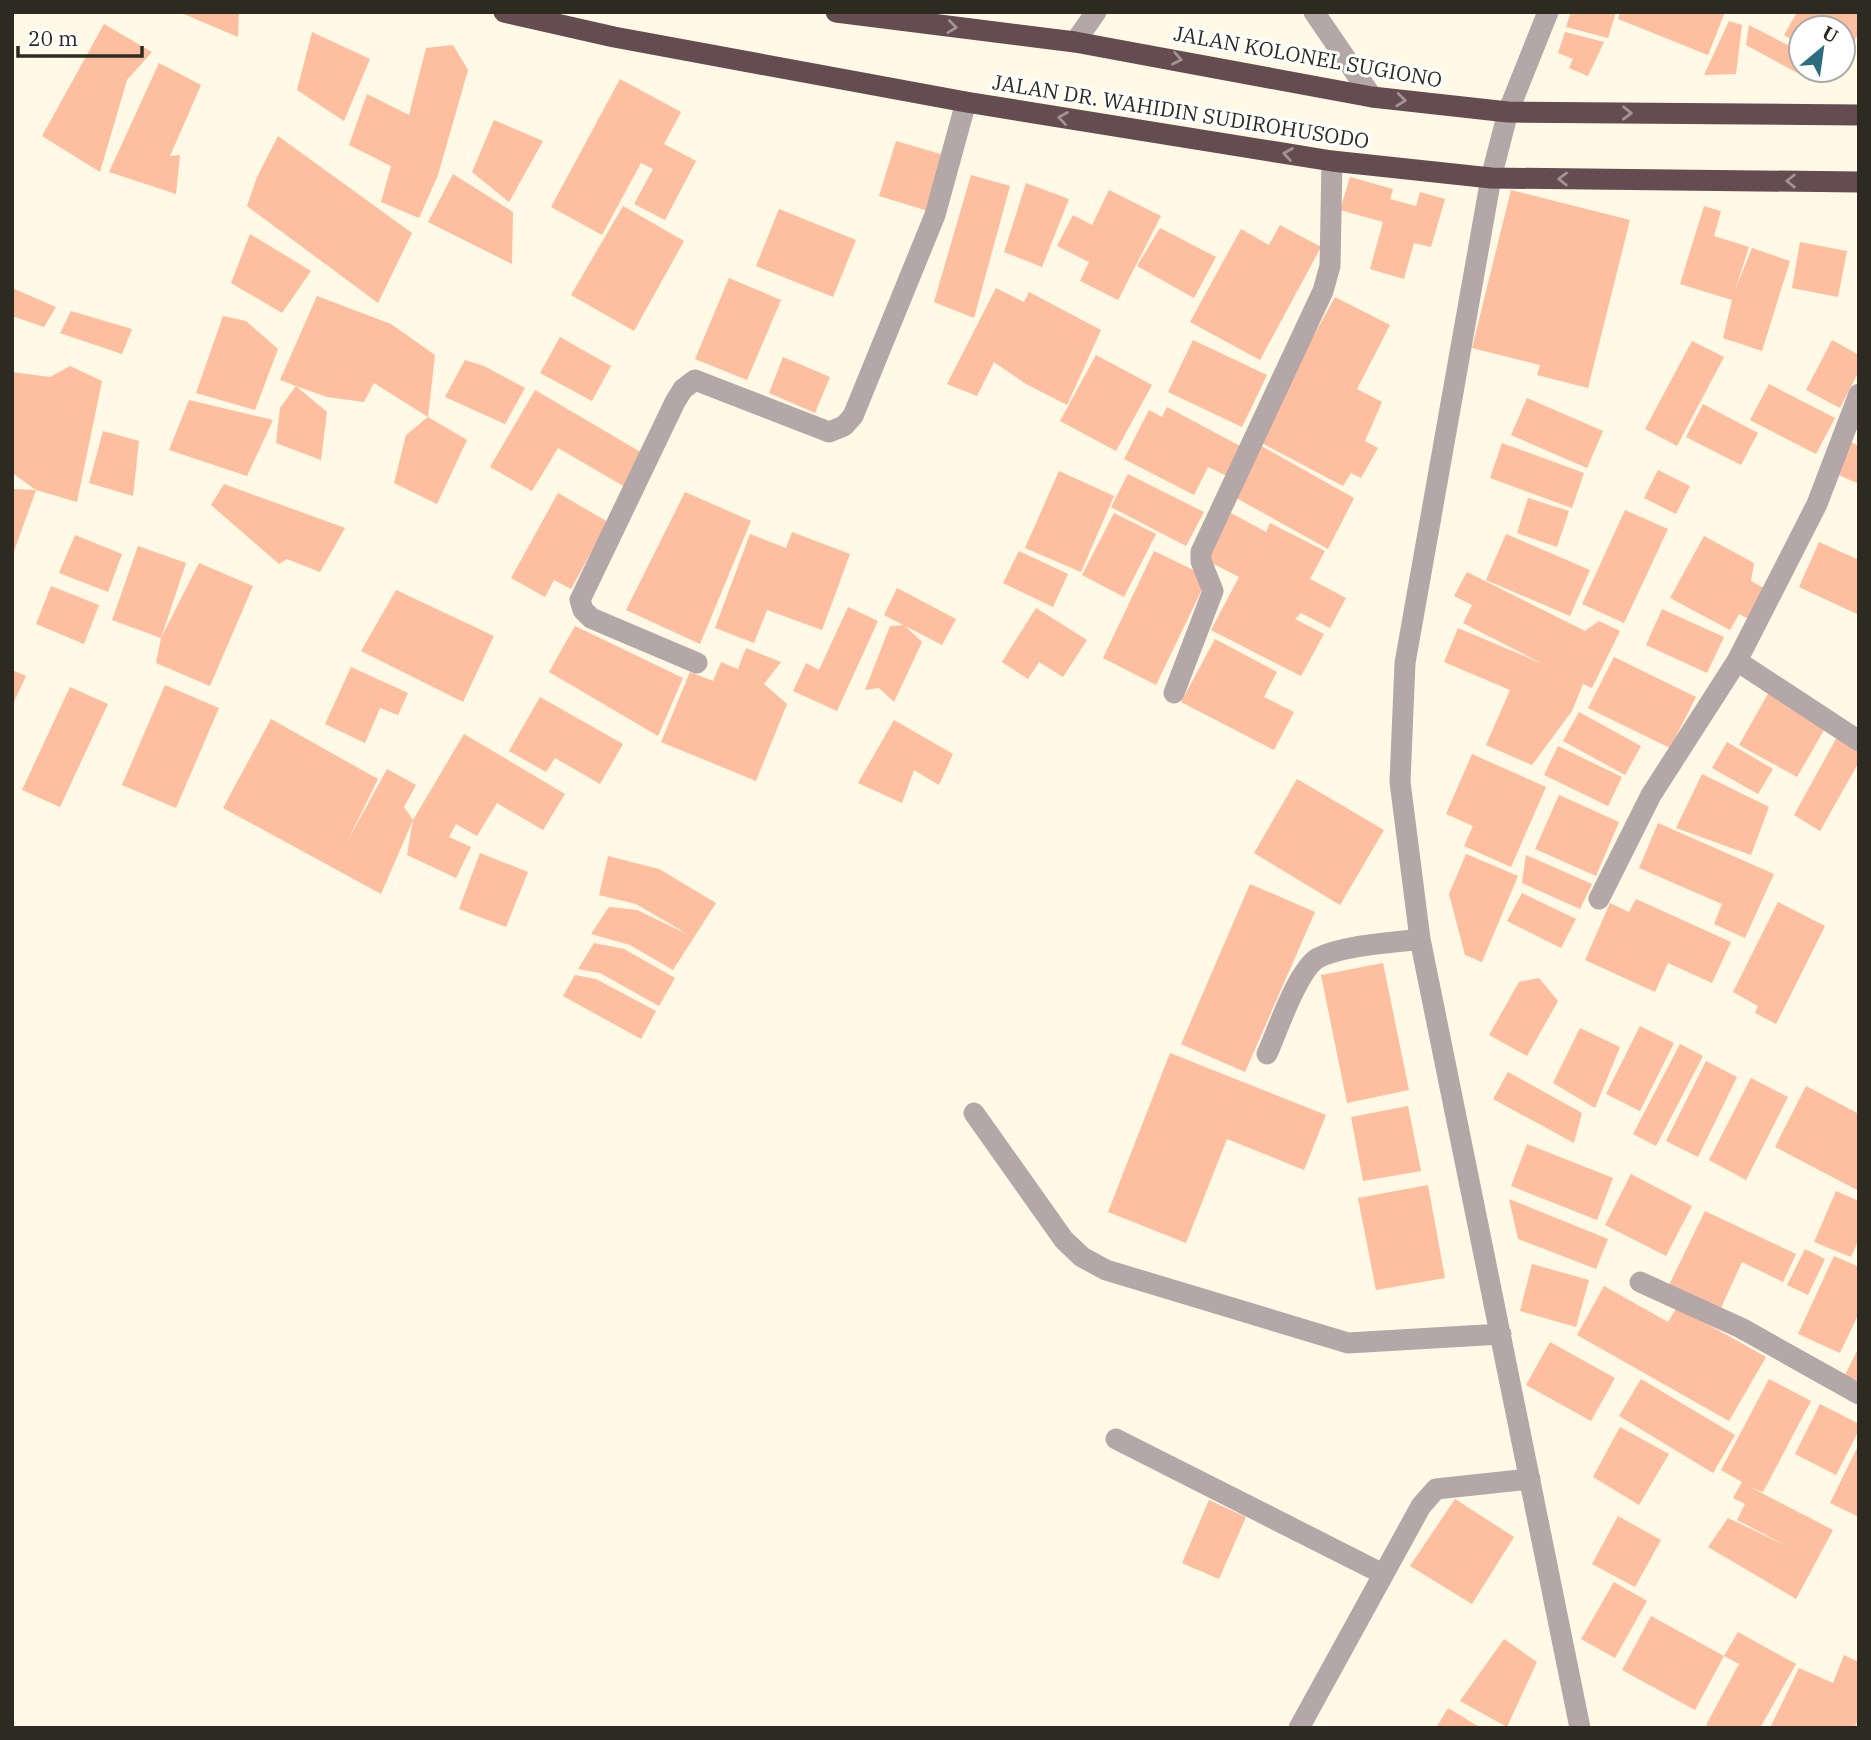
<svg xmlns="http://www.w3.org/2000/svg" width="1871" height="1740" font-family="'IBM Plex Serif',serif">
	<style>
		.building { fill: #fdbf9f }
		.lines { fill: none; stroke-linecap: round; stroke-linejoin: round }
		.minor { stroke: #b3a7a8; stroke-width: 21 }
		.highway { stroke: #644c50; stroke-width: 21 }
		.oneway { stroke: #a29496 }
		.labels { text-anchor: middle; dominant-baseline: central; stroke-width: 6; stroke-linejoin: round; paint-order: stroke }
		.street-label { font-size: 21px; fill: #2d2a21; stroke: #fff }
	</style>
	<rect width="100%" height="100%" fill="#fff9e5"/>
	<path class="building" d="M179,12h60l-1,25z
		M1571,12h45l-8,26 -42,-11z
		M1620,12h105l-17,43 -90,-36z
		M1797,12h62v20l-9,17 -7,-4v-17h-42v17l-17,-10z
		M1729,21l13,4 -6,49 -32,1z
		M104,24l48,28 -25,28 -27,92 -58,-36z
		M1749,25l52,27v18h4l-2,6 -57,-31z
		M312,32l58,27 -26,62 -47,-31z
		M1565,32l39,10 -16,34 -19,-8 4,-9 -15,-6z
		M453,45l15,25 -30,105 -19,43 -38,-16 10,-36 -42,-21 18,-51 42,21 17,-67z
		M159,63l42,22 -31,71 10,-1 -4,39 -67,-22z
		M620,79l61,33 -17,32 32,17 -31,59 -31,-16 19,-35 -12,-6 -39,72 -51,-28z
		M494,120l49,21 -34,61 -37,-30z
		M278,136l134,97 -34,70 -131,-97 10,-29z
		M896,141l48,14 -16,56 -49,-15z
		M453,174l60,38 -1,52 -84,-42z
		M971,175l39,11 -36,132 -40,-16z
		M1350,177l43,12 -3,10 26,7 4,-14 25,7 -14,48 -17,-4 -10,36 -34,-10 13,-47 -43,-12z
		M1026,183l43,16 -27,68 -38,-15z
		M1109,190l52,26 -43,84 -38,-19 9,-19 -32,-16 16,-31 19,10z
		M1511,190l119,30 -42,168 -51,-13 3,-10 -68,-17z
		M623,206l61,35 -50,90 -63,-36z
		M1704,206l17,5 -7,25 35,11 -14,43 17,-42 38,13 -28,90 -39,-13 9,-38 -52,-16z
		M779,209l77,31 -23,57 -77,-31z
		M1280,225l41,22 -61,113 -70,-38 51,-93 28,16z
		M1160,228l56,29 -22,41 -57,-32z
		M250,234l61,37 -29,42 -51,-30z
		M1800,242l47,9 -9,46 -46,-9z
		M729,278l52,22 -34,80 -52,-21z
		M12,288l44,19 -12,20 -32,-11z
		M996,288l28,14 5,-10 72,38 -34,75 -41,-21 -32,-22 -17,34 -30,-12z
		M317,296l74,28 44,31 -7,62 -54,-34 -10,19 -37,-5 -31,-11 31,26 -6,48 -45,-17 4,-35 16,-22 -16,-6z
		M1335,297l55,28 -33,64 25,13 -17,39 13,7 -17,30 -10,-5 -8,13 -87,-46z
		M71,311l61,18 -10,25 -62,-21z
		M223,316l23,5 32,28 -23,61 -59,-17z
		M560,337l51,29 -19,35 -52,-28z
		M1193,340l74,35 -25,52 -74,-35z
		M1832,340l27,15v16l-19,37 -34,-18z
		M1692,341l32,16 -47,89 -32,-17z
		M1096,355l56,30 -36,66 -56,-30z
		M783,357l47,20 -15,36 -46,-20z
		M465,360l19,6 41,22 -20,36 -60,-27z
		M70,366l32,15 -25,121 -41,-12 -24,67v-68l24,1 -24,-17v-101l38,5z
		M1769,384l66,34 -19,36 -66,-34z
		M535,390l109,64 -19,33 -67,-39 -26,43 -42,-24z
		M1527,398l76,33 -16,37 -76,-33z
		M189,400l84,20 -26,56 -78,-26z
		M1703,404l55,29 -17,32 -55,-28z
		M1167,407l75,40 -15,29 -19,-9 -14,28 -70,-36 25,-49 13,7z
		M428,417l39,23 -30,64 -43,-21 12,-48z
		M103,431l36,10 -6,55 -44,-13z
		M1849,441l10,5v38l-25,-11z
		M1502,443l82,30 -12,35 -82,-30z
		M1258,444l96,54 -26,51 -97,-54z
		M1658,470l32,16 -14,28 -32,-16z
		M1059,471l55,25 -33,76 -56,-24z
		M1128,474l76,38 -18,34 -75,-39z
		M224,484l121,44 -25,44 -33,-13 -8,5 -68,-59z
		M685,492l66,29 -51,123 -74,-34z
		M558,493l50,29 -37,67 -17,-9 -9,17 -34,-19z
		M1528,498l41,13 -12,36 -40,-14z
		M1625,510l43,19 -44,94 -42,-19z
		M1114,513l42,21 -32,63 -42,-22z
		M1231,513l35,19 4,-9 55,28 -15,28 36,19 -16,30 -29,-15 -6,6 29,15 -23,42 -90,-46 28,-53 -33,-17z
		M792,532l58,22 -28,76 -55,-20 -13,33 -39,-15 35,-94 36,14z
		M1506,534l84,36 -20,46 -84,-36z
		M75,535l47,19 -14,38 -49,-19z
		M1704,536l50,27 -3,18 20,11 -16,30 -16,-8 -9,16 -60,-32z
		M1819,542l40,18v55l-60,-28z
		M138,546l48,17 -25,75 -49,-18z
		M1019,551l49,23 -15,33 -50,-24z
		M1154,551l54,26 -52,108 -53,-27z
		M199,563l54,23 -43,100 -54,-23 5,-25z
		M1467,572l118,59 14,-10 21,10 -28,57 -9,-4 -11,27 -40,54 -46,-20 24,-55 -66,-28 14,-34 85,36 -80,-41 9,-18 -18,-9z
		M51,586l48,19 -15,39 -48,-20z
		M897,588l59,31 -14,26 -58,-30z
		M396,590l98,46 -31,66 -102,-51z
		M848,607l30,14 -41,90 -44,-20 13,-28 13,7z
		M1036,608l51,32 -24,37 -24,-15 -11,17 -26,-17z
		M1662,609l62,28 -17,36 -61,-28z
		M904,625l18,17 -28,60 -15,-14 -14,2 25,-64z
		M575,626l108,52 -25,58 -109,-64z
		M1215,639l62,33 -13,25 30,15 -20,38 -93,-48z
		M746,648l35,14 -17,22 23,20 -31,77 -95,-39 29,-70 23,9 8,-19 17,7z
		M1614,657l82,40 -26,51 -82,-40z
		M351,667l57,26 -10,22 -18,-7 -15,35 -40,-19z
		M12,670l14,6 -14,30z
		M165,685l54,23 -43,100 -54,-23z
		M70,687l38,17 -48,103 -38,-17z
		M1769,692l58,33 -30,52 -58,-32z
		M540,697l83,47 -23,40 -45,-26 -9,14 -37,-21z
		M1579,712l62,34 -16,29 -62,-34z
		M271,719l107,60 -31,63 40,-73 29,16 -12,22 9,13 -32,74 -158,-86z
		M894,720l59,34 -14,31 -25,-15 -12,33 -44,-20z
		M464,734l101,60 -22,36 -46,-27 -20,33 -21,-12 -7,13 22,10 -15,31 -49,-23 6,-35z
		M1837,737l22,12v13l-39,69 -26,-16z
		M1727,742l46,27 -15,25 -46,-26z
		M1558,746l64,31 -14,29 -64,-31z
		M1472,754l74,33 -35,80 -47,-21 9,-20 -27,-12z
		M1702,774l67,33 -18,48 -75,-27z
		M1297,779l87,51 -44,75 -86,-52z
		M1559,795l60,27 -23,54 -61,-27z
		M1658,823l116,51 -29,64 -31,-14 8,-20 -83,-36z
		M480,853l48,19 -22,55 -47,-18z
		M1466,854l52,22 -36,86 -17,-7 -16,-61z
		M1526,855l66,29 -12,25 -58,-26z
		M608,856l51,13 57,34 -43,67 -43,-25 -39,-11 18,-27 28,3 52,25 -53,-31 -37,-9z
		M1250,884l65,28 -70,160 -64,-28z
		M1522,893l54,26 -15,29 -54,-27z
		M1636,899l95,43 -19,41 -44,-20 -13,29 -70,-32 25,-57 19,9z
		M1778,902l47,24 -49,98 -21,-11 3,-7 -25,-14z
		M594,943l30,6 51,29 -16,28 -59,-33 -22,-4z
		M1383,963l26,127 -62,13 -26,-128z
		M575,975l21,4 60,32 -15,28 -78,-43z
		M1539,978l19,23 -31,55 -38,-21 30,-53z
		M1640,1026l34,17 -34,68 -34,-17z
		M1580,1028l40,19 -25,61 -42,-25z
		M1680,1044l23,12 -47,90 -23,-12z
		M1170,1053l156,62 -22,55 -77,-31 -41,104 -78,-31z
		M1706,1061l31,16 -39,80 -32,-16z
		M1508,1072l74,41 -8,30 -81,-44z
		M1751,1078l37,19 -42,83 -37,-20z
		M1806,1086l53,28v77l-84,-44z
		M1408,1106l13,65 -58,10 -12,-64z
		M1527,1144l86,34 -16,42 -86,-34z
		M1631,1174l61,32 -26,50 -61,-31z
		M1428,1185l17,93 -69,12 -18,-92z
		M1836,1191l23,10v38l-8,18 -37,-15z
		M1509,1199l99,40 -12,30 -78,-30z
		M1705,1211l91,43 -13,28 -41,-20 -22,48 -51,-25z
		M1805,1249l20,10 -17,36 -21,-10z
		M1834,1256l25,11v46l-19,40 -42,-19z
		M1532,1264l57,16 -13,47 -56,-16z
		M1604,1286l64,36 9,-15 89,50 -37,64 -152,-86z
		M1550,1342l65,36 -24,43 -65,-36z
		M1859,1347v34l-14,-6z
		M1641,1379l94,56 -22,38 -94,-57z
		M1769,1379l42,22 -48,91 -13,-5 83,43 -37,69 -88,-52 20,-29 59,28 -50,-26 8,-16 -12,-6 9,-16 -21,-12z
		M1820,1404l39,20v6l-23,45 -41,-21z
		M1620,1427l49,27 -30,51 -46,-28z
		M1859,1444v73l-29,-14z
		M1455,1499l59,38 -42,67 -62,-38z
		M1209,1500l37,17 -27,62 -37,-16z
		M1618,1516l43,24 -26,47 -43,-23z
		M1614,1582l33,19 -32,57 -34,-19z
		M1651,1616l73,40 -29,54 -73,-40z
		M1738,1632l58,32 -36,64h-49l-5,-3 33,-61 -15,-8z
		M1504,1639l33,23 -30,65 -47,-26z
		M1844,1655l15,7v56l-5,10h-84l29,-60 34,15z
		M1448,1708l33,20h-45z"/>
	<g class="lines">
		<path class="minor" d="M1314,12l58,85
			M1548,12l-40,100 -17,66 -86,485 -5,119 20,157 160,789
			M1075,42l21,-30
			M1737,661l122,80
			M697,663l-106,-45 -8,-8 -3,-10 95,-198 8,-13 12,-9 134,52 15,-6 9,-10 82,-201 31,-113
			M1174,693l39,-102 -12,-30v-9l122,-261 7,-25 2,-105
			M1599,899l52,-104 86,-134 80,-157 42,-110
			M1267,1054c10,-22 31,-85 51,-96 24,-13 75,-15 102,-19
			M974,1113l90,127 18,17 24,13 242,73 153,-9
			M1640,1282l101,46 118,66
			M1116,1439l267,135
			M1299,1728l122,-222 15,-17 94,-10"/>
		<path class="highway" d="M504,12l110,25 352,65 366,59 159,17 368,4
			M836,12l239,30 297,55 136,15 351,3"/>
	</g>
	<defs><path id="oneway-chevron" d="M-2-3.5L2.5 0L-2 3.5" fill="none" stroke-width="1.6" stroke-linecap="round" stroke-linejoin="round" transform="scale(1.75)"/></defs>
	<g class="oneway">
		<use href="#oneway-chevron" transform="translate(952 27) rotate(7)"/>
		<use href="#oneway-chevron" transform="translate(1177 59) rotate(11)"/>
		<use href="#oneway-chevron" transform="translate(1401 100) rotate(6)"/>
		<use href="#oneway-chevron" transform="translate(1627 113) rotate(1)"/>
		<use href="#oneway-chevron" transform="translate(1063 118) rotate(-171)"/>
		<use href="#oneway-chevron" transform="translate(1288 154) rotate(-171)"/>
		<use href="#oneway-chevron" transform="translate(1563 179) rotate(-179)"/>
		<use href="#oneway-chevron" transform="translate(1791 181) rotate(-180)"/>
	</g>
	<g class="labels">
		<g class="street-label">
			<text transform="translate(1308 56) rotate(10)">JALAN KOLONEL SUGIONO</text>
			<text transform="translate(1181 111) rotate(9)">JALAN DR. WAHIDIN SUDIROHUSODO</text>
		</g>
	</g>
	<rect width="1871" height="1740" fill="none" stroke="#2d2a21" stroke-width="28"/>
	<g transform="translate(1822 49) rotate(29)"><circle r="33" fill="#ffffff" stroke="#abaaa6" stroke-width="2"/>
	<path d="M0-5L12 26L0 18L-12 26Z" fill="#2a6d7f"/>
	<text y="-10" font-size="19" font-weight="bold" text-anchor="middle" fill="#2d2a21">U</text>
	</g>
	<path d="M18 46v10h124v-10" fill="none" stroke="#2d2a21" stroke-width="3.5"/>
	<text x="28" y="46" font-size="21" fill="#2d2a21" stroke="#ffffff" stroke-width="5" paint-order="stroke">20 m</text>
</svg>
